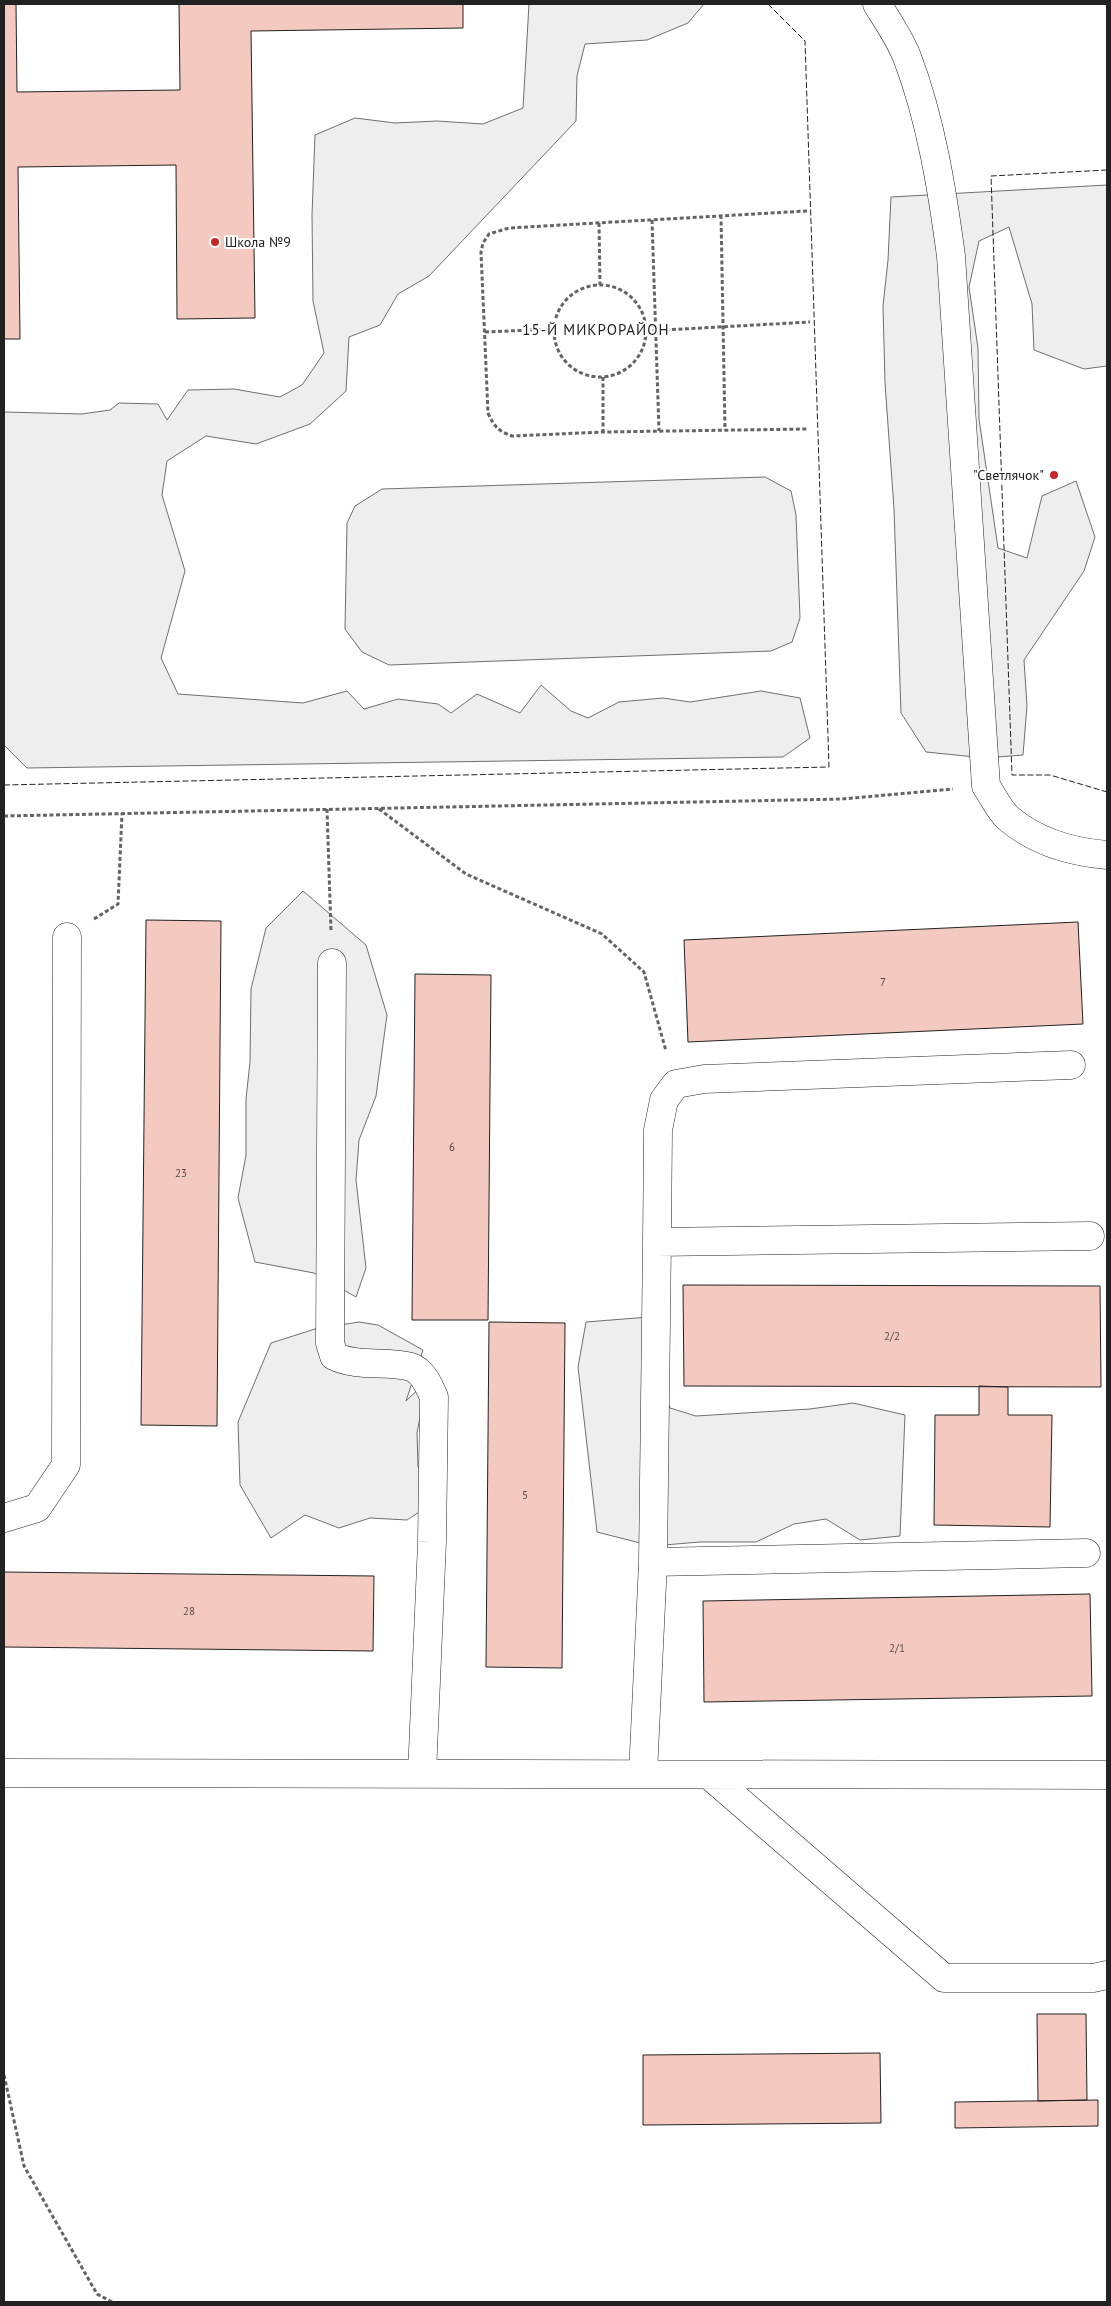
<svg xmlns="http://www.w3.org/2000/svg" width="1111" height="2306" font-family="'PT Sans',sans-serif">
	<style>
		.green { fill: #eee; stroke: #6f6f6f }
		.building { fill: #f3c9c0; stroke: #222 }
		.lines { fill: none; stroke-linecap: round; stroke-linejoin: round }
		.minor-casing { stroke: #222; stroke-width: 29 }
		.path { stroke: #646464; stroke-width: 3; stroke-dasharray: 4 2.5; stroke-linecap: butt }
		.minor { stroke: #fff; stroke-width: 28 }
		.fence { stroke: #222; stroke-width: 1; stroke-dasharray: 6 2.5; stroke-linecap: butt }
		.poi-dot { fill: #c62828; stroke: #fff; stroke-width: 2 }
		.labels { text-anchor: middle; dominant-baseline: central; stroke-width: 4; stroke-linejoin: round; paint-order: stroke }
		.number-label { font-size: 11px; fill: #564c4a }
		.poi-label { font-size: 14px; fill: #222; stroke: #fff; text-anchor: start }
		.neighbourhood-label { font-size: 15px; letter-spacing: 1px; fill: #222; stroke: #fff }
	</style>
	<rect width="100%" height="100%" fill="#fff"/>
	<path class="green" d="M529,4h175l-16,19 -41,17 -62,4 -8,32 -1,45 -147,155 -31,18 -18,31 -31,12 -3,54 -36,33 -54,20 -50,-8 -39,25 -5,34 23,76 -24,87 17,36 125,9 44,-12 17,18 34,-10 40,5 13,9 26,-19 43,19 21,-28 30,26 17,7 31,-16 44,-4 27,4 71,-11 39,7 10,40 -27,19 -756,11 -23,-23v-333l78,2 28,-4 9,-7 39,1 9,16 21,-30 46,-1 46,8 22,-12 22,-32 -11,-52 -1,-86 3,-80 40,-17 40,5 42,-2 46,3 40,-16z
		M1107,185v181l-23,3 -50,-19 -2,-46 -23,-77 -30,14 -10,46 9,61 1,71 19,129 29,10 15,-62 34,-15 19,56 -11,34 -60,89 3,46 -4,49 -38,3 -59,-6 -25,-39 -7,-204 -9,-126 -2,-77 5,-46 3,-63z
		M765,477l26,14 5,24 4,103 -8,24 -21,9 -382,14 -27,-13 -17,-23 2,-106 8,-17 27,-17z
		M303,891l63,54 21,70 -11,81 -17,44 -3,40 10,88 -10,29 -42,-24 -59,-11 -17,-64 8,-43v-56l4,-37 1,-73 15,-61z
		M649,1317l1,39 20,52 26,8 114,-7 43,-6 52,12 -5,121 -40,4 -34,-21 -32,5 -38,18h-56l-48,4 -55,-14 -19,-165 8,-45z
		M359,1322l19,3 45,25 -17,51 21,-20 -10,52 1,34 27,28 -38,25 -37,-2 -31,10 -34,-13 -34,23 -31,-53 -2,-63 33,-79 44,-14z"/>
	<path class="building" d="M4,4h12l1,88 163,-2 -1,-86h284v24l-212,3 4,287 -78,1 -1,-154 -158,2 2,172h-16z
		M146,920l75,1 -4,505 -76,-1z
		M1078,922l5,102 -395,18 -4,-102z
		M415,974l76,1 -3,345h-76z
		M683,1285l417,1 1,101 -417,-1z
		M489,1322l76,1 -3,345 -76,-1z
		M979,1386l29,1v28h44l-2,112 -116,-2 1,-110h44z
		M4,1572l370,4 -1,75 -369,-4z
		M1090,1594l2,102 -388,6 -1,-101z
		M1037,2014h49l1,86 -49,1z
		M880,2053l1,70 -238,2v-70z
		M1098,2100v26l-143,2v-26z"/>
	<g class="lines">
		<g class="minor-casing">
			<path id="minor" d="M877,4c10,16 23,35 30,53 24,63 35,132 44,199l35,530c7,10 13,24 22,32 28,24 63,34 99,37
				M332,963l-2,380 4,13c25,12 52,4 77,11 12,4 18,19 23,30l-2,145 -10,232
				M657,1242l1,-112 6,-30 12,-16 28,-5 367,-14
				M4,1518l33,-10 29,-43 1,-528
				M653,1562l4,-320 433,-6
				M4,1773l1103,2
				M643,1774l10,-212 433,-9
				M709,1775l235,203h149l14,-3"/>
		</g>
		<path class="path" d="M807,211l-298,17 -20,6 -6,9 -2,9 7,161c6,13 10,18 24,23l91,-4 204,-3
			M721,215l4,215
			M652,220l7,211
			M599,223l1,62
			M554 331a46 46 0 1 1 92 0a46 46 0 1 1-92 0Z
			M646,331l164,-9
			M485,332l69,-3
			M603,377v55
			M327,809l4,122
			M379,809l87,65 136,60 42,38 22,79
			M4,816l838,-17 111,-10
			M94,919l24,-15 4,-91
			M4,2075l20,91 73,128 15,8"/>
		<use href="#minor" class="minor"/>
		<path class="fence" d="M1107,170l-116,6 21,599h38l57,17
			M4,785l825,-18 -24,-726 -37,-37"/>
	</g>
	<g class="poi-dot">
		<circle cx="215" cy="242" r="5"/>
		<circle cx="1054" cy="475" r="5"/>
	</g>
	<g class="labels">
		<g class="number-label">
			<text x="883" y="982">7</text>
			<text x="452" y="1147">6</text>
			<text x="181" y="1173">23</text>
			<text x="892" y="1336">2/2</text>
			<text x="525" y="1495">5</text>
			<text x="189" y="1611">28</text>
			<text x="897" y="1648">2/1</text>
		</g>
		<g class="poi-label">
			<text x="225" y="242">Школа №9</text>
			<text x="1044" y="475" text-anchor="end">"Светлячок"</text>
		</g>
		<g class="neighbourhood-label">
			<text x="596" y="329">15-Й МИКРОРАЙОН</text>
		</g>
	</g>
	<rect width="1111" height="2306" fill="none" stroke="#222222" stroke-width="10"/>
</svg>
